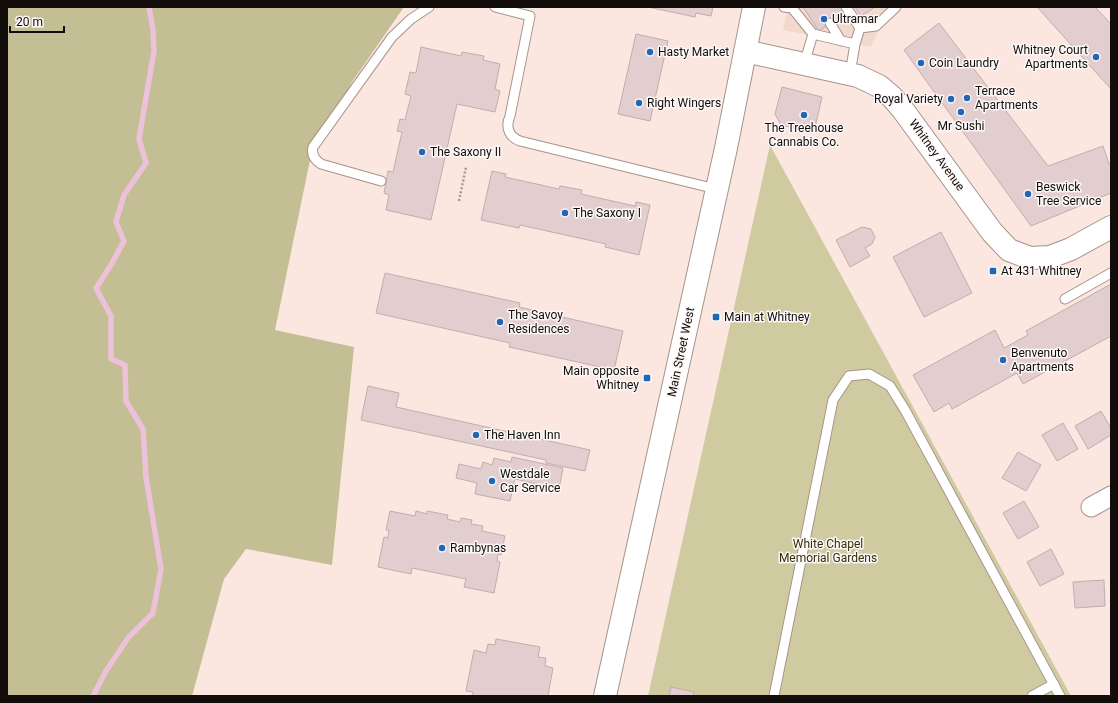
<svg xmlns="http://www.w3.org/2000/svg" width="1118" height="703" font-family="Roboto,sans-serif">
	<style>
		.built { fill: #f2d8cd }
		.green { fill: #cfca9f }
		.forest { fill: #c3be93 }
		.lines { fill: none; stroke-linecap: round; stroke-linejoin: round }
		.stream { stroke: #ecc1d9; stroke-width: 5.5 }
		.building { fill: #e3cecf; stroke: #c1adae }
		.lane-casing { stroke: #a5938c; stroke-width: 11 }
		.street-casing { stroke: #a5938c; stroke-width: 21 }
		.secondary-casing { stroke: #a5938c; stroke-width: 24 }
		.path { stroke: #a79893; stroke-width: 2.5; stroke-dasharray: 2 2; stroke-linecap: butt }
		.lane { stroke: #fff; stroke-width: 9 }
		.street { stroke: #fff; stroke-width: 19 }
		.secondary { stroke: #fff; stroke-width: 22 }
		.poi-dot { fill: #2067b7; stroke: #fcf8f7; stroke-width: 1.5 }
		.labels { text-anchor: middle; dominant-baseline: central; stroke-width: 3; stroke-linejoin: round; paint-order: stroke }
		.poi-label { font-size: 12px; fill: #120c0a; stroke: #fcf8f7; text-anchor: start }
		.street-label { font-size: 12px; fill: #120c0a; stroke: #fcf8f7 }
		.park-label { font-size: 12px; fill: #332f0b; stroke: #fcf8f7 }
	</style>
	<rect width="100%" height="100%" fill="#fbe7e0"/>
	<path class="built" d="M788,7h102l-19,40 -88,-17z"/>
	<path class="green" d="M770,145l301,551h-423z"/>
	<path class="forest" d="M7,7h397l-52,75 -42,78 -35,170 79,17 -22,218 -86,-16 -22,30 -32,117h-185z"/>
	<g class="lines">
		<path class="stream" d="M93,696l13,-25 22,-33 25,-25 8,-44 -15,-92 -3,-48 -17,-28 -1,-36 -14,-6v-43l-15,-28 15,-23 13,-24 -8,-19 8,-27 22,-32 -7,-24 15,-88 -1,-21 -4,-23"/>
	</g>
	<path class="building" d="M648,7h65l-2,9 -15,-3 -1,4z
		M803,7h38l4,6 -26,18z
		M855,7h20l-14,9z
		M1037,7h58l16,17v65z
		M939,23l109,143 55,-20 6,18 2,-1v30l-80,33 -127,-176z
		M636,34l32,7 -18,80 -32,-7z
		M421,47l40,9 1,-4 22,4 -1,4 17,4 -5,25 5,2 -5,21 -38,-8 -26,116 -45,-10 3,-15 -5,-2 4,-22 5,1 9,-40 -5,-1 3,-12 5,1 6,-24 -6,-2 5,-22 6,1z
		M782,87l40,10 -8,35 -33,-7 -6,-11z
		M492,171l14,3 -1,3 54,12 1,-3 22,4 -1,4 54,12 1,-4 14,3 -11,50 -34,-8 1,-3 -86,-19 -1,3 -38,-8z
		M862,227l9,2 4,8 -3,7 -7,4 5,8 -20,11 -14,-27z
		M941,232l31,61 -48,24 -31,-60z
		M385,273l135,30 -1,4 104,24 -9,39 -105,-23 1,-4 -134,-30z
		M1111,284v52l-88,48 -6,-11 -65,36 -3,-6 -15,9 -21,-37 82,-45 9,18 24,-13 -2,-4z
		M368,386l31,7 -3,14 194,43 -5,21 -39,-8v-3l-185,-40z
		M1101,411l10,17v7l-23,14 -13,-23z
		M1063,423l15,26 -21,12 -15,-26z
		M1018,452l23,13 -15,26 -24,-13z
		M512,457l51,11 -4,21 -44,-10 -5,22 -35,-7 2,-11 -21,-5 3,-14 22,5 2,-7 9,3 2,-7 17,4z
		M1024,501l15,26 -21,12 -15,-26z
		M390,511l25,5 1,-5 11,3v-3l21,4 -1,4 13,3 1,-4 11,2 -1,4 12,2 -1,5 23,5 -4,19 -3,-1 -1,7 3,1 -6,31 -30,-6 2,-8 -54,-11 -1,6 -33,-7 6,-30 4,1 1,-8h-3z
		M1051,549l13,25 -24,12 -13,-24z
		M1104,580l1,26 -30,2 -2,-26z
		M496,639l44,8 -2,10 8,1 -1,8 8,2 -5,28h-76l1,-4 -7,-1 8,-41 12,3 2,-9 7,1z
		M671,687l23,5 -1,4h-24z"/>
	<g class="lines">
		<g class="lane-casing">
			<path id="lane" d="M495,7l35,9 -20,100c-5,11 -1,21 10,25l196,48
				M784,7l8,1 21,26 -9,30
				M846,7l14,21 -5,16 -5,30
				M830,23l11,18
				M860,28l16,-2 20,-19
				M813,34l42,10
				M381,181l-60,-17c-6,-4 -10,-9 -8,-17l79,-110 19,-18 18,-12
				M1065,299l46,-26
				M774,696l59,-296 16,-24 20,-2 21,12 15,24 155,286
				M1032,696l22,-12"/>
		</g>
		<g class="street-casing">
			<path id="street" d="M1091,507l20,-11"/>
		</g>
		<g class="secondary-casing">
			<path id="secondary" d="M745,51l113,25 21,10 13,11 11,13 89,122 17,18 21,8 20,-1 21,-8 40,-22
				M605,696l121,-548 28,-141"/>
		</g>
		<path class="path" d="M459,201l7,-34"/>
		<use href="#lane" class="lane"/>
		<use href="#street" class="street"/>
		<use href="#secondary" class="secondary"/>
	</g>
	<g class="poi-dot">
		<circle cx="824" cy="19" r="4"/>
		<circle cx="650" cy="52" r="4"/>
		<circle cx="1096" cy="57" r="4"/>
		<circle cx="921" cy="63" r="4"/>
		<circle cx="967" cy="98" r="4"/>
		<circle cx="951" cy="99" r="4"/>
		<circle cx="639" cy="103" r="4"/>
		<circle cx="961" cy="112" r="4"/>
		<circle cx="804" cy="115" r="4"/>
		<circle cx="422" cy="152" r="4"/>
		<circle cx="1028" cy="194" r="4"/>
		<circle cx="565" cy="213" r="4"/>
		<rect x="989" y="267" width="8" height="8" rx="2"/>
		<rect x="712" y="313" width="8" height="8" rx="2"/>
		<circle cx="500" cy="322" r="4"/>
		<circle cx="1003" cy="360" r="4"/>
		<rect x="643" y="374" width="8" height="8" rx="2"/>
		<circle cx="476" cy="435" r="4"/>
		<circle cx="492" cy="481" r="4"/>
		<circle cx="442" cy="548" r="4"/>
	</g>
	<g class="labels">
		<g class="poi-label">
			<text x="832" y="19">Ultramar</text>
			<text x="1088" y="50" text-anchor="end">Whitney Court<tspan x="1088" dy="14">Apartments</tspan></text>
			<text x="658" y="52">Hasty Market</text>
			<text x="929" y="63">Coin Laundry</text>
			<text x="975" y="91">Terrace<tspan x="975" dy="14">Apartments</tspan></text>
			<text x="943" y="99" text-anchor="end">Royal Variety</text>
			<text x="647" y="103">Right Wingers</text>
			<text x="961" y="126" text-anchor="middle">Mr Sushi</text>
			<text x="804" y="128" text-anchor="middle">The Treehouse<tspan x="804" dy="14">Cannabis Co.</tspan></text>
			<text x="430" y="152">The Saxony II</text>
			<text x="1036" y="187">Beswick<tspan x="1036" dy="14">Tree Service</tspan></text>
			<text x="573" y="213">The Saxony I</text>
			<text x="1001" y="271">At 431 Whitney</text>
			<text x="508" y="315">The Savoy<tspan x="508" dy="14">Residences</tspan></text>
			<text x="724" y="317">Main at Whitney</text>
			<text x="1011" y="353">Benvenuto<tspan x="1011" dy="14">Apartments</tspan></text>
			<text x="639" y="371" text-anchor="end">Main opposite<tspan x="639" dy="14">Whitney</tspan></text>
			<text x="484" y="435">The Haven Inn</text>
			<text x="500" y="474">Westdale<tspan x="500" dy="14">Car Service</tspan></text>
			<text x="450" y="548">Rambynas</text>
		</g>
		<g class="street-label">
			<text transform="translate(937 155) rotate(54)">Whitney Avenue</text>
			<text transform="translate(681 352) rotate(-78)">Main Street West</text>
		</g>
		<g class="park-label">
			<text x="828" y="544">White Chapel<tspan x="828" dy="14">Memorial Gardens</tspan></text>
		</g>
	</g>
	<rect width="1118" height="703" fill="none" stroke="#120c0a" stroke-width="16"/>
	<path d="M10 26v6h54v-6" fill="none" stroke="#120c0a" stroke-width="2"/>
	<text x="16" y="26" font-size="12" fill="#120c0a" stroke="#fcf8f7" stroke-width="3" paint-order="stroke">20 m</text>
</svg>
